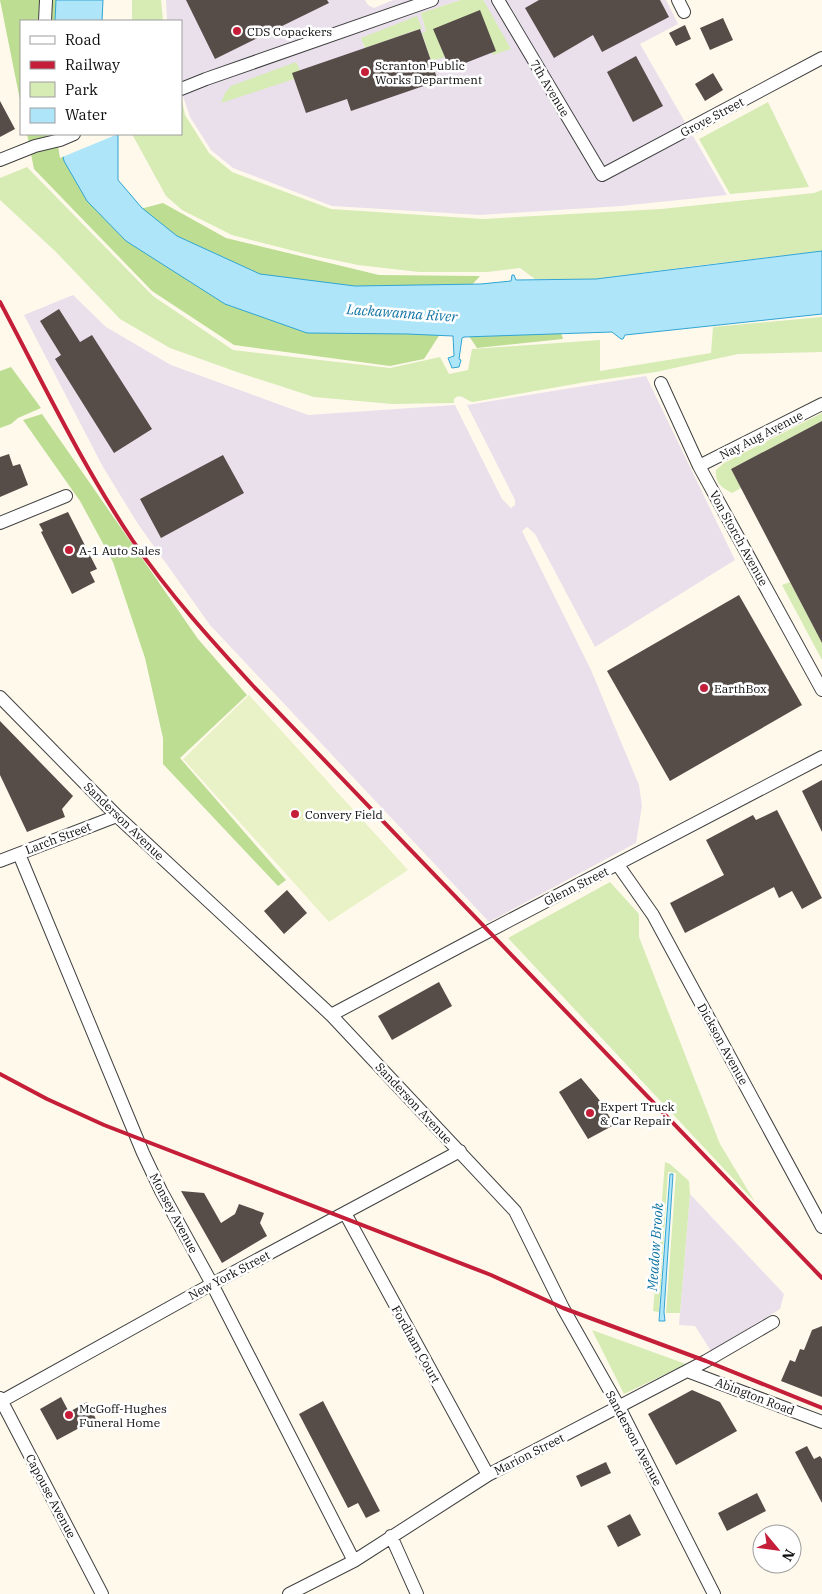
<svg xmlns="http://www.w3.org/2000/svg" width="822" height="1594" font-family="'IBM Plex Serif',serif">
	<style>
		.industrial { fill: #e9e0ec; fill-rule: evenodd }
		.green { fill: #d7ebb4 }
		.forest { fill: #bcdd92 }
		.pitch { fill: #e8f2c6 }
		.water { fill: #aee5f9; stroke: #31a5d4 }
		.pier { fill: #fff9ec }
		.building { fill: #564c48 }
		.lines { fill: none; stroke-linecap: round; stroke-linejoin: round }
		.minor-casing { stroke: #404040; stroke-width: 14 }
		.minor { stroke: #fff; stroke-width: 12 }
		.rail { stroke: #c41e38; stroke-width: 4 }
		.poi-dot { fill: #c41e38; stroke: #fff; stroke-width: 2 }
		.labels { text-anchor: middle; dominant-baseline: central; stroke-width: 5; stroke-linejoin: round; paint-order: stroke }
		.poi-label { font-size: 12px; fill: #0d0d0d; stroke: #fff; text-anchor: start }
		.street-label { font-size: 12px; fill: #0d0d0d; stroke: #fff }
		.water-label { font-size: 14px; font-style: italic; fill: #1074a4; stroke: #fff }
	</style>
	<rect width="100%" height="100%" fill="#fff9ec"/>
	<path class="industrial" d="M166,0h199l3,5 6,3 19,-8h68l-40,13 5,18 -3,2 10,-4 77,20 -26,-48 -2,-1h184l12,24 -38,20 87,151 -106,11 -141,9 -148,-9 -99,-38 -22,-18 -21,-33 -9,-27v-69h-14zM410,20l12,9h-2l-56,18 -2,-9z
		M73,295l33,32 65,38 137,50 147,-10 47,94 9,9 4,-3v-5l-48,-95 179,-29 89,184 -140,87 -60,-113 -8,-7 -5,4 69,139 48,115 3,21 -6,37 -147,79 -279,-297 -72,-101 -35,-57 -79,-152z
		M690,1194l94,100 -4,15 -69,42 -16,-25 -16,-1z"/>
	<path class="green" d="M132,0h29l2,21h-31z
		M461,0h21l2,1 27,48 -18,6 -1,-3 -58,-23 11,28 -14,4 -9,-28 4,-2 -5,-18z
		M417,16l5,13h-3l-54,19 -4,-10z
		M296,62l4,8 -6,9 -73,24 4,-10 6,-7z
		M181,96l4,19 24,38 23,19 99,37 152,10 178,-10 153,-16 8,-3v61l-128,15 -98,13h-61l-15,-11 -33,4h-68l-61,-7 -52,-11 -74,-19 -50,-25 -16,-14 -34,-62h49z
		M768,102l41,85 -79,7 -31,-55z
		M27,167l126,129 80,54 157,18 50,-11 9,17 19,-4 4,-21 128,-9v31l111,-18 2,-26 109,-10v35l-84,2 -82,18 -70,10 -113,20c-8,-1 -12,-10 -19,-3v4l-62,1 -78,-7 -77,-25 -67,-24 -50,-29 -64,-67 -56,-52v-22z
		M822,413v8l-91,48 10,19 -9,5c-11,-6 -17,-10 -16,-23l8,-7z
		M790,582l32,61v17l-40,-75z
		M610,882l29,32v23l81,207 35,58 -247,-264z
		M665,1162l5,2 19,17 1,13 -10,119h-14l10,-140 -8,-1 -9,140 -6,-1z
		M592,1330l94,34 -62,30z"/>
	<path class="forest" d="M0,0h64l-2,21h-41v84z
		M27,134h45l49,80 42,-11 63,35 153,37 101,1 -9,10 -47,73 -34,7 -156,-21 -82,-54 -118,-122z
		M559,326l4,13 -86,9 -8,-12z
		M11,367l30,41 -23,10 -7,6 -11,4v-57z
		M42,414l156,225 49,56 -67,63 106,122 -8,6 -115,-122v-26l-18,-80 -32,-96 -33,-61 -57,-81z"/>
	<path class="pitch" d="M249,695l159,175 -79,52 -146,-163z"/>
	<path class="water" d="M56,0h47l-1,21h-47z
		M58,134h60v46l24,28 35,28 83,38 95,12 126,-2 30,-3 1,-6h2l2,5 80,-1 226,-28v63l-197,21 -2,4h-2l-9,-7 -148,5 -2,1 -3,21 2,1 -2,7 -7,1 -4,-10 6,-2 -1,-20 -46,-2 -100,-1 -82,-29 -99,-63 -39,-40 -23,-40z
		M670,1174h3l-9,138 1,9h-6z"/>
	<path class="pier" d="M56,134h62l-58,24z"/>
	<path class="building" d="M186,0h141l2,3 -114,56z
		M539,0h121l9,17 -67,35 -9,-17 -39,23 -29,-50z
		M480,10l16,41 -46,18 -17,-40z
		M723,18l10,22 -23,10 -10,-22z
		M685,25l6,14 -15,7 -7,-13z
		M420,29l18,52 -87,30 -4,-12 -41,14 -14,-40z
		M636,56l27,50 -30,16 -26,-50z
		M713,73l10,17 -18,11 -10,-17z
		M0,101l15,28 -15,8z
		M59,309l21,33 12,-7 60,94 -38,24 -59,-94 6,-4 -21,-34z
		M822,421v222l-91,-174z
		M9,454l4,12 7,-2 8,21 -28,12v-40z
		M223,455l21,38 -83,45 -21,-39z
		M68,512l29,57 -7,3 5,10 -23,12 -31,-62 2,-1 -4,-7z
		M739,595l63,110 -132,76 -63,-110z
		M0,721l73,75 -11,13 3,8 -38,15 -27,-57z
		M822,780v52l-20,-41z
		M777,810l45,88 -20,11 -10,-18 -13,7 -5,-11 -89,46 -15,-30 54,-28 -18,-35 47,-25 3,5z
		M287,890l20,23 -23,21 -20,-23z
		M439,982l13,24 -60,34 -14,-24z
		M581,1078l20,24 13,23 -26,14 -29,-47z
		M181,1191l23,2 17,30 14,-9 4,-10 25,9 -4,10 7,13 -45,27z
		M822,1326v71l-41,-16 9,-21 5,2 5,-13 4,1 8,-20z
		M692,1390l28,12 17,29 -61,34 -28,-51z
		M61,1397l8,15 18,-10 9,17 -39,21 -17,-31z
		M323,1401l57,110 -14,7 -8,-15 -10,5 -49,-94z
		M807,1446l7,13 6,-3 2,3v44l-27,-51z
		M606,1462l5,11 -30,14 -5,-11z
		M757,1493l9,18 -39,20 -9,-18z
		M630,1514l11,21 -23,12 -11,-21z"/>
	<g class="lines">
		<g class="minor-casing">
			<path id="minor" d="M498,0l104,175 220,-117
				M678,0l6,12
				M45,21l1,-21
				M181,89l25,-10 226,-79
				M0,160l35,-14 25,-6 14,-6
				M661,383l38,83 123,224
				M699,466l123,-62
				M0,523l66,-27
				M0,697l117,119 214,199 184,196 48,97 56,99 95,187
				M19,854l124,299 18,38 51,93 142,277
				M0,861l117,-45
				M618,865l35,50 169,312
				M331,1015l141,-75 350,-183
				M345,1213l143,262
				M687,1371l135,51
				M0,1398l102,196
				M0,1402l212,-118 248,-133
				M391,1536l26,58
				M289,1594l65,-33 134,-86 218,-114 67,-39"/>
		</g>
		<use href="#minor" class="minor"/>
		<path class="rail" d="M0,302c43,81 82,163 133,239 36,53 79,100 122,147l567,590
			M0,1074l47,25 57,26 387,150 72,33 143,53 116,47"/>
	</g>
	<g class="poi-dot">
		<circle cx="237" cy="31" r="5"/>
		<circle cx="365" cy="72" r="5"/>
		<circle cx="69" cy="550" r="5"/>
		<circle cx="704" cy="688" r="5"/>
		<circle cx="295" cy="814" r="5"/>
		<circle cx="590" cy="1113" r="5"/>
		<circle cx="69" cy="1415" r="5"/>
	</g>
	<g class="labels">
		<g class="poi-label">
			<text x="247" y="31">CDS Copackers</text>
			<text x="375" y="65">Scranton Public<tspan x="375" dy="14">Works Department</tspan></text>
			<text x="79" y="550">A-1 Auto Sales</text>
			<text x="714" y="688">EarthBox</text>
			<text x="305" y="814">Convery Field</text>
			<text x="600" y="1106">Expert Truck<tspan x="600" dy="14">&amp; Car Repair</tspan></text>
			<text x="79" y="1408">McGoff-Hughes<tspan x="79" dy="14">Funeral Home</tspan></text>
		</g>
		<g class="street-label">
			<text transform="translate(550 88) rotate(59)">7th Avenue</text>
			<text transform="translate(712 117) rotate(-28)">Grove Street</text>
			<text transform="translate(761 435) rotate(-27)">Nay Aug Avenue</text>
			<text transform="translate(739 538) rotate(61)">Von Storch Avenue</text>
			<text transform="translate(124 821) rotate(44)">Sanderson Avenue</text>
			<text transform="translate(58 838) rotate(-21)">Larch Street</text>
			<text transform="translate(576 886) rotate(-27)">Glenn Street</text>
			<text transform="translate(723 1044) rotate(61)">Dickson Avenue</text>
			<text transform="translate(414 1103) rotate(47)">Sanderson Avenue</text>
			<text transform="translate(174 1213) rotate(62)">Monsey Avenue</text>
			<text transform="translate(229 1275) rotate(-28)">New York Street</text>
			<text transform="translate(416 1344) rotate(61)">Fordham Court</text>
			<text transform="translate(755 1396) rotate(21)">Abington Road</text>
			<text transform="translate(634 1438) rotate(62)">Sanderson Avenue</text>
			<text transform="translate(529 1454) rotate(-27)">Marion Street</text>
			<text transform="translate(51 1496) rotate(62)">Capouse Avenue</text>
		</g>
		<g class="water-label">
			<text transform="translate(402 313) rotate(4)">Lackawanna River</text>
			<text transform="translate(655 1247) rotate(-86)">Meadow Brook</text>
		</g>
	</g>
	<rect x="20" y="20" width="162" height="115" fill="#ffffff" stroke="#9e9e9e"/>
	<rect x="30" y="36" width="25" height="8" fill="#ffffff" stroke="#9e9e9e"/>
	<text x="65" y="45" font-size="15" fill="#0d0d0d">Road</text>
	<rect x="30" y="61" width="25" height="8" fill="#c41e38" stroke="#9e9e9e"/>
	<text x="65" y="70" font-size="15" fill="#0d0d0d">Railway</text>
	<rect x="30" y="82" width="25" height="15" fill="#d7ebb4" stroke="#9e9e9e"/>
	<text x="65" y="95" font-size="15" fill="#0d0d0d">Park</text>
	<rect x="30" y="108" width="25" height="15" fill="#aee5f9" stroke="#9e9e9e"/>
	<text x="65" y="120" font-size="15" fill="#0d0d0d">Water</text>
	<g transform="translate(777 1549) rotate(119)"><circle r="24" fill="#ffffff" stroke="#9e9e9e"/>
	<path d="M0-4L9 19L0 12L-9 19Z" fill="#c41e38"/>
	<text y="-8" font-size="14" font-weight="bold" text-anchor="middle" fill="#0d0d0d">N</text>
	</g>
</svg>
